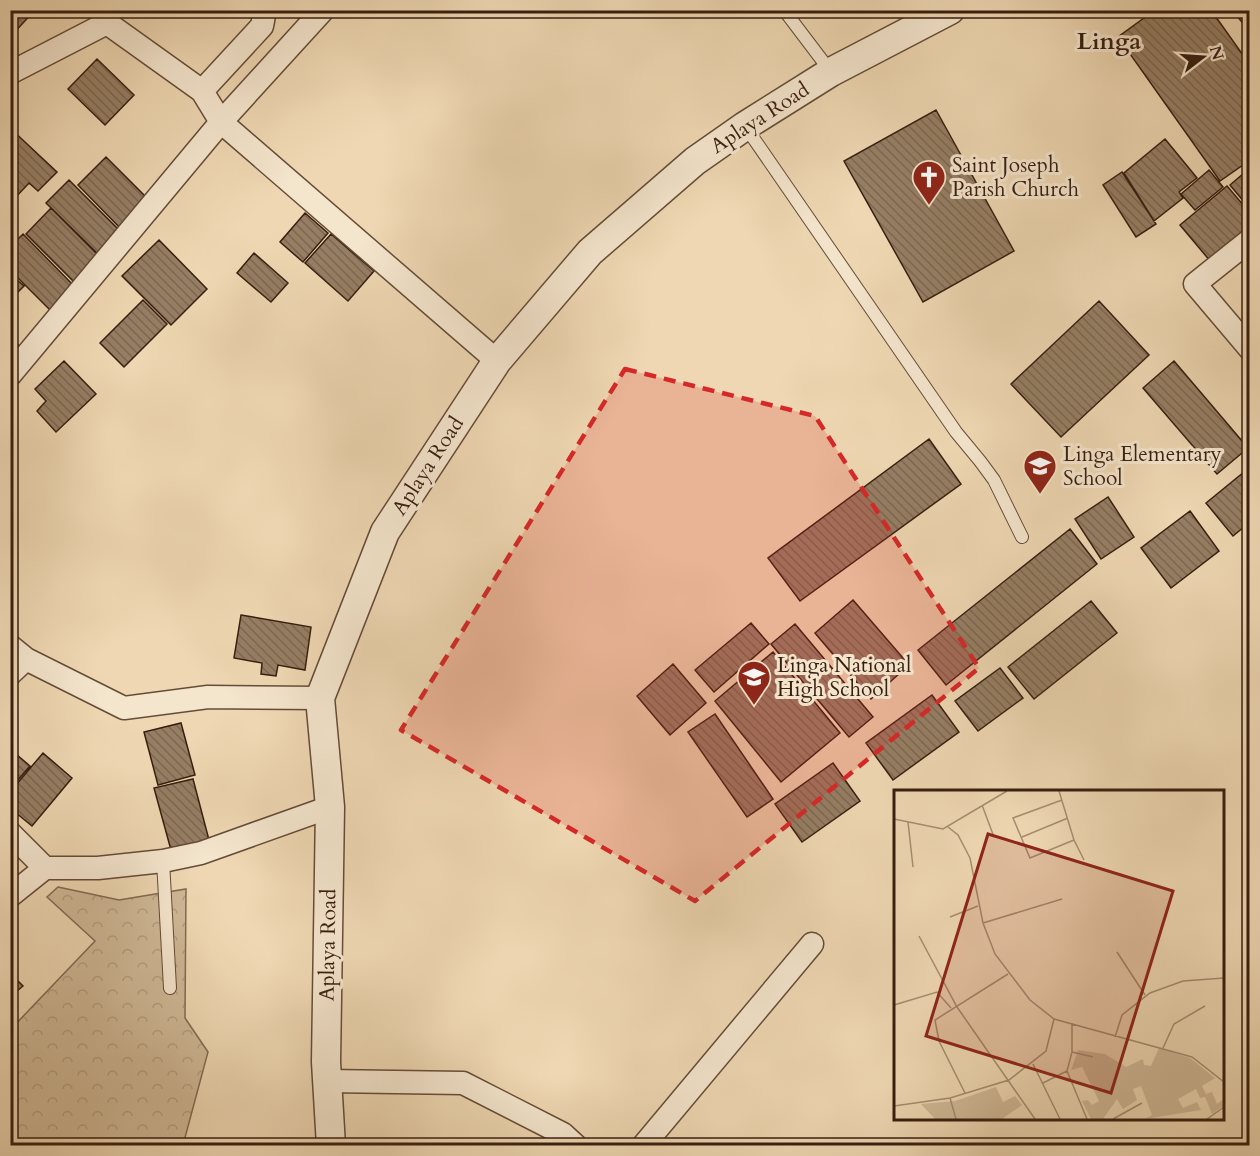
<svg xmlns="http://www.w3.org/2000/svg" width="1260" height="1156" font-family="Cardo,serif">
	<style>
		.forest { fill: url(#forest-crowns); stroke: #836b53; stroke-width: 1.5 }
		.building { fill: url(#building-back-hatch); stroke: #371e10; stroke-width: 1.5 }
		.lines { fill: none; stroke-linecap: round; stroke-linejoin: round }
		.service-casing { stroke: #654c38; stroke-width: 14 }
		.minor-casing { stroke: #654c38; stroke-width: 25 }
		.tertiary-casing { stroke: #654c38; stroke-width: 31 }
		.service { stroke: #f4e5cd; stroke-width: 12 }
		.minor { stroke: #f4e5cd; stroke-width: 22 }
		.tertiary { stroke: #f4e5cd; stroke-width: 28 }
		.marked { fill: #d62828; fill-opacity: 0.2; stroke: #d62828; stroke-width: 4.5; stroke-dasharray: 12 8; stroke-linejoin: round }
		.labels { text-anchor: middle; dominant-baseline: central; stroke-width: 6; stroke-linejoin: round; paint-order: stroke }
		.street-label { font-size: 21px; fill: #371e10; stroke: #f4e5cd }
		.poi-label { font-size: 21px; fill: #371e10; stroke: #f4e5cd; text-anchor: start }
		.quarter-label { font-size: 24px; font-weight: bold; fill: #371e10; stroke: #f4e5cd }
		.inset-road { fill: none; stroke: #a58d71; stroke-width: 1.5 }
		.view { fill: #8f2418; fill-opacity: 0.15; stroke: #8f2418; stroke-width: 3 }
		.inset-edge { fill: none; stroke: #371e10; stroke-width: 3 }
	</style>
	<defs>
		<pattern id="forest-crowns" width="20" height="18" patternUnits="userSpaceOnUse" patternTransform="scale(1.5)"><rect width="20" height="18" fill="#cfb896"/><path d="M2 6a3 3 0 1 1 6 0M12 15a3 3 0 1 1 6 0" fill="none" stroke="#b29e80"/></pattern>
		<pattern id="building-back-hatch" width="6" height="6" patternUnits="userSpaceOnUse" patternTransform="scale(1.5)"><rect width="6" height="6" fill="#967e64"/><path d="M-1 5l2 2M0 0l6 6M5-1l2 2" fill="none" stroke="#7b6751"/></pattern>
	</defs>
	<rect width="100%" height="100%" fill="#eed7b2"/>
	<filter id="stains"><feTurbulence type="fractalNoise" baseFrequency=".00333" numOctaves="4"/><feColorMatrix values="0 0 0 0 .2 0 0 0 0 .09 0 0 0 0 .02 0 0 0 .5 -.17"/></filter>
	<radialGradient id="worn" r=".72"><stop offset=".6" stop-color="#630" stop-opacity="0"/><stop offset="1" stop-color="#630" stop-opacity=".3"/></radialGradient>
	<path class="forest" d="M58,887l61,13 67,-11 -1,129 23,34 -25,93h-172l-1,-115 85,-89 -48,-44z"/>
	<path class="building" d="M10,10h25l-25,27z
		M1155,10h56l39,55v95l-30,21 -102,-144z
		M1232,10h18v22z
		M97,59l37,36 -29,30 -37,-36z
		M936,110l78,141 -91,51 -79,-141z
		M10,128l47,44 -19,19 -9,-8 -14,15 -5,-5z
		M1165,139l32,39 -18,14 4,6 -29,23 -30,-48z
		M106,157l43,43 -28,29 -43,-44z
		M1209,170l14,17 -28,23 -14,-16z
		M1122,172l34,52 -20,13 -33,-52z
		M1244,173l6,6v30l-20,-24z
		M69,180l53,53 -22,23 -54,-53z
		M1227,186l23,27v17l-39,32 -31,-37z
		M51,208l52,52 -26,25 -51,-51z
		M305,213l23,20 -25,29 -23,-20z
		M23,234l52,53 -24,24 -41,-41v-23z
		M331,234l43,37 -26,30 -43,-38z
		M159,240l48,49 -36,36 -49,-49z
		M254,253l34,30 -17,19 -34,-29z
		M10,274l14,12 -14,14z
		M143,300l24,24 -43,43 -24,-24z
		M1099,301l50,54 -88,82 -50,-53z
		M10,338l11,9 -11,12z
		M64,361l32,33 -40,38 -19,-21 9,-10 -11,-12z
		M1174,361l74,87 -31,26 -74,-86z
		M929,439l32,45 -161,117 -32,-43z
		M1244,472l6,7v43l-17,14 -27,-33z
		M1108,497l26,40 -33,22 -26,-40z
		M1190,511l29,40 -48,37 -30,-40z
		M1070,529l27,35 -151,121 -28,-35z
		M853,600l56,65 -38,34 -56,-66z
		M1091,601l26,32 -83,66 -26,-32z
		M241,615l70,12 -6,43 -27,-5 -2,11 -15,-2 1,-11 -28,-5z
		M751,623l18,21 -55,48 -19,-22z
		M795,624l78,93 -24,20 -78,-93z
		M773,652l67,81 -59,49 -66,-81z
		M673,664l33,39 -36,32 -33,-39z
		M1000,668l23,30 -45,33 -23,-30z
		M932,695l27,37 -66,48 -27,-37z
		M715,714l58,85 -26,18 -59,-85z
		M181,723l14,52 -37,10 -14,-53z
		M10,749l20,17 -20,23z
		M43,753l29,25 -40,48 -22,-18v-16z
		M833,763l27,38 -58,41 -27,-38z
		M193,779l16,61 -38,10 -17,-62z
		M10,973l13,13 -13,11z"/>
	<g class="lines">
		<g class="service-casing">
			<path id="service" d="M784,10l47,62
				M745,126l211,306 24,29 14,19 28,57
				M163,861l7,127"/>
		</g>
		<g class="minor-casing">
			<path id="minor" d="M10,73l97,-50 95,68 19,31 276,239
				M202,91l60,-65 3,-16
				M1250,240l-55,44 55,65
				M10,375l211,-253 102,-112
				M10,646l16,13 98,49 84,-11 112,1
				M10,674l16,-15
				M10,833l35,35h53l65,-7 38,-8 129,-46
				M10,896l35,-28
				M327,1081l136,2 100,51 13,12
				M643,1146l169,-202"/>
		</g>
		<g class="tertiary-casing">
			<path id="tertiary" d="M331,1146l-5,-84 4,-255 -10,-109 65,-166 112,-171 93,-109 105,-91 50,-35 86,-54 119,-62"/>
		</g>
		<use href="#service" class="service"/>
		<use href="#minor" class="minor"/>
		<use href="#tertiary" class="tertiary"/>
	</g>
	<path class="marked" d="M625,369l190,47 164,252 -284,233 -294,-171z"/>
	<defs>
		<g id="church-pin" transform="scale(1.725)"><path d="M0 17L-7.5 6A9.5 9.5 0 1 1 7.5 6Z" fill="#8f2418" stroke="#f4e5cd"/><path d="M-1.2-6h2.4v3.5h3.3v2.4h-3.3V6h-2.4V-.1h-3.3v-2.4h3.3Z" fill="#fff"/></g>
		<g id="school-pin" transform="scale(1.725)"><path d="M0 17L-7.5 6A9.5 9.5 0 1 1 7.5 6Z" fill="#8f2418" stroke="#f4e5cd"/><path d="M0-5L7-2L0 1L-7-2ZM-4 1L0 2.5L4 1V4Q0 6-4 4Z" fill="#fff"/></g>
	</defs>
	<g fill-rule="evenodd">
		<use href="#church-pin" x="929" y="177"/>
		<use href="#school-pin" x="1040" y="466"/>
		<use href="#school-pin" x="754" y="677"/>
	</g>
	<g class="labels">
		<g class="street-label">
			<text transform="translate(760 118) rotate(-33)">Aplaya Road</text>
			<text transform="translate(428 466) rotate(-57)">Aplaya Road</text>
			<text transform="translate(328 945) rotate(-89)">Aplaya Road</text>
		</g>
		<g class="poi-label">
			<text x="952" y="165">Saint Joseph<tspan x="952" dy="24">Parish Church</tspan></text>
			<text x="1063" y="454">Linga Elementary<tspan x="1063" dy="24">School</tspan></text>
			<text x="777" y="665">Linga National<tspan x="777" dy="24">High School</tspan></text>
		</g>
		<g class="quarter-label">
			<text x="1109" y="41">Linga</text>
		</g>
	</g>
	<g transform="translate(894 790)">
		<rect width="330" height="330" fill="#eed7b2"/>
		<path d="M102,297l7,15 12,-6 7,9 -20,14h-41l-6,-18z" fill="#cfb896"/>
		<path d="M265,258l31,10 25,20 -13,8 4,8 6,-2 5,12 7,-5v6l-12,9 -7,-17 -5,1 -4,-9 -18,10 5,9 14,-6 4,8 -56,9 7,-4 -11,-29 -8,3 4,11 -14,9 -6,-10 -14,20h-12l-9,-18 6,-1 4,5 7,-4 -17,-34 -11,3 7,-20 27,4 21,13 17,-8 1,6 7,1zM61,311l6,18h-26l-14,-15z" fill="#cfb896"/>
		<path class="inset-road" d="M165,1l15,49 -44,18 -17,-40 49,-18M88,15l12,32M0,29l49,10 64,-38M14,32l5,45M54,37l10,8 12,23 13,65 12,31 35,46 24,19 138,38 32,25M128,47l46,-19M180,50l10,20M56,127l28,-11M89,133l79,-24M25,146l38,71 78,112M223,162l28,43M0,215l43,-13 14,16M221,247l7,-22 28,-22 33,-12 41,-3M269,258l11,-24 31,-18M178,262l21,5M139,274l27,55M173,281l20,48M149,293l24,-12 5,-19v-29M71,303l-26,-52 -4,-21 73,-46M56,308l6,21M0,316l56,-8 59,-18 37,-29 8,-32M219,329l29,-16M313,329l17,-12"/>
		<path class="view" d="M94,44l185,57 -62,202 -185,-57z"/>
		<rect width="330" height="330" class="inset-edge"/>
	</g>
	<rect width="1260" height="1156" fill="none" stroke="#eed7b2" stroke-width="36"/>
	<rect x="12" y="12" width="1236" height="1132" fill="none" stroke="#371e10" stroke-width="3"/>
	<rect x="18" y="18" width="1224" height="1120" fill="none" stroke="#371e10" stroke-width="1.5"/>
	<g transform="translate(1203 57) rotate(73)" stroke="#f4e5cd" stroke-width="4.5" paint-order="stroke">
	<path d="M0-4.5L10 22L0 15L-10 22Z" fill="#371e10"/>
	<text y="-9" font-size="16" font-weight="bold" text-anchor="middle" fill="#371e10">N</text>
	</g>
	<rect width="100%" height="100%" filter="url(#stains)"/>
	<rect width="100%" height="100%" fill="url(#worn)"/>
</svg>
